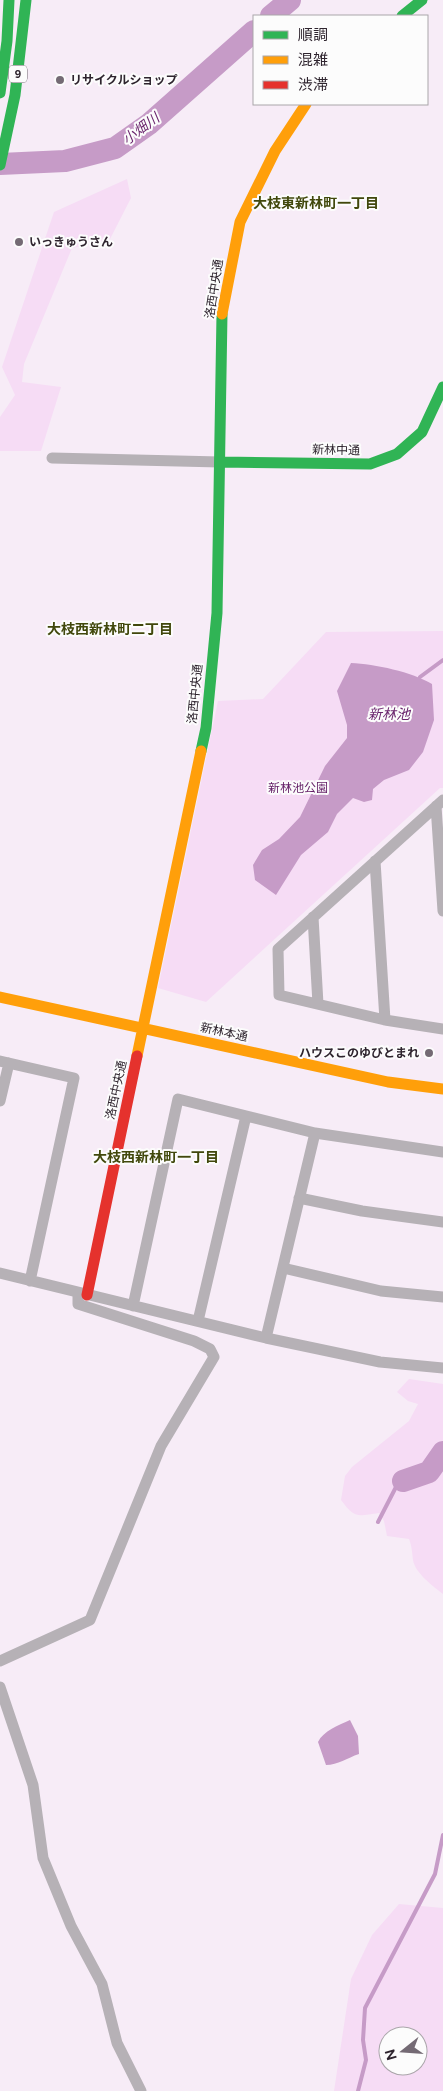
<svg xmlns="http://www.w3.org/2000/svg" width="443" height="2091" font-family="Figtree,'Noto Sans JP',sans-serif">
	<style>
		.green { fill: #f6dcf5; fill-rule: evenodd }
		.water { fill: #c69bc7 }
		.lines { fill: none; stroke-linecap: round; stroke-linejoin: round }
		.stream { stroke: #c69bc7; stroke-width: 4 }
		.river { stroke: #c69bc7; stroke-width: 22 }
		.street { stroke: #b6b1b6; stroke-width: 11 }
		.fast { stroke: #30b455; stroke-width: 11 }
		.slow { stroke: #ff9f0a; stroke-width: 11 }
		.jam { stroke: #e5322d; stroke-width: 11 }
		.poi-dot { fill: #746a74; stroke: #fcfcfc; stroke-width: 2 }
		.labels { text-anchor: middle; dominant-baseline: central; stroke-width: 4; stroke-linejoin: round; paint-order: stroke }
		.shield { fill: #fcfcfc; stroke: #6c656c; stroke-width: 1 }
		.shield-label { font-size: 11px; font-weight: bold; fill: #2e242e }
		.poi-label { font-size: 12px; font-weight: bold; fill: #2e242e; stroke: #fcfcfc; text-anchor: start }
		.street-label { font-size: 12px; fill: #2e242e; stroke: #fcfcfc }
		.park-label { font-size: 12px; fill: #631e66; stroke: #fcfcfc }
		.water-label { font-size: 14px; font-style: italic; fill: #6b266e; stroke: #fcfcfc }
		.neighbourhood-label { font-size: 14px; font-weight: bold; fill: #41480c; stroke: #fcfcfc }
	</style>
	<rect width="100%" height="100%" fill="#f7ecf7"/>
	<path class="green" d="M127,179l4,19 -22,43 -37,7 -48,116 -2,18 39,5 -20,64h-41v-34l15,-22 -13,-28 52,-155z
		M443,631v157h-3l-234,214 -48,-14 60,-287 45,-2 63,-67z
		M409,1379l34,5v210c-10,-8 -28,-21 -30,-34 -1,-8 -1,-13 -4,-21l-22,-3 -3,-15 -5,-8c-22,3 -24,6 -38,-13l4,-24 7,-9 57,-46 9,-17 -10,-3 -11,-9z
		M399,1904l44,4v183h-109l17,-112 21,-44zM388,2036h30v30h-30z"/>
	<path class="water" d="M351,663c24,1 61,9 81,21l2,36 -11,32 -14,18 -25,10 -11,9 -1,11 -8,2 -11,-4 -16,16 -9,18 -27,23 -25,40 -21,-15 -2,-15 9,-15 17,-11 21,-22 25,-51 22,-28v-13l-10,-34z
		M350,1720l8,16 1,18c-12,4 -21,11 -33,11l-8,-23c5,-11 21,-17 32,-22z"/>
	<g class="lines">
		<path class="stream" d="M420,677l23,-17
			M378,1522l18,-35 7,-6
			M358,2091l8,-31 -3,-20 2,-32 70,-134 8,-39"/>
		<path class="river" d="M271,16l19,-16
			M0,164l65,-3 50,-13 34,-24 105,-93
			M403,1481l26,-9 14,-20"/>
		<path class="street" d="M52,458l168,4
			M443,800l-165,149 1,46 106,25 58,9
			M436,806l7,105
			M375,861l10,159
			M313,917l5,87
			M0,1061l74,17 -44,203
			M0,1101l9,-38
			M299,1198l63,13 81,11
			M283,1268l98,23 62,6
			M0,1273l266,65 114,24 63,6
			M133,1306l45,-207 137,34 128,19
			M198,1321l48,-205
			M266,1338l49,-205
			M0,1661l90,-41 71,-174 53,-89 -4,-8 -16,-8 -116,-37v-12
			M0,1687l33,98 10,73 28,68 31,58 15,59 24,48"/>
		<path class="fast" d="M402,16l20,-16
			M0,93l7,-52 2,-41
			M0,165l15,-70 11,-95
			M220,462l150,2 27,-10 25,-22 21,-45
			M201,751l5,-23 11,-115 5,-299"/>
		<path class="slow" d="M222,314l18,-92 35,-71 31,-47
			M0,997l388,85 55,7
			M137,1056l64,-305"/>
		<path class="jam" d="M87,1295l50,-239"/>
	</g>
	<g class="poi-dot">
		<circle cx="60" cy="80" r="5"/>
		<circle cx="19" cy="242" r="5"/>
		<circle cx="429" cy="1053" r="5"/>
	</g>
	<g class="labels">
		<rect class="shield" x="9" y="65.5" width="18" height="17" rx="4"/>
		<g class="shield-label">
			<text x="18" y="74">9</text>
		</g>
		<g class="poi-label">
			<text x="70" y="80">リサイクルショップ</text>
			<text x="29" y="242">いっきゅうさん</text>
			<text x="419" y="1053" text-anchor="end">ハウスこのゆびとまれ</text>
		</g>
		<g class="street-label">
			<text transform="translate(214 289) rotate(-81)">洛西中央通</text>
			<text transform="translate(336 450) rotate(1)">新林中通</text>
			<text transform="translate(195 694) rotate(-84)">洛西中央通</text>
			<text transform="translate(224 1032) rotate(12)">新林本通</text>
			<text transform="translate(116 1090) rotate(-78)">洛西中央通</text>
		</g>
		<g class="park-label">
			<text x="298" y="788">新林池公園</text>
		</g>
		<g class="water-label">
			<text transform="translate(141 129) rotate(-37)">小畑川</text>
			<text x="389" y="714">新林池</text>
		</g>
		<g class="neighbourhood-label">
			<text x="316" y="203">大枝東新林町一丁目</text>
			<text x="110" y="629">大枝西新林町二丁目</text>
			<text x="156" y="1157">大枝西新林町一丁目</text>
		</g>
	</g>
	<rect x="253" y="15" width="175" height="90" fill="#fcfcfc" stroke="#aaa6aa"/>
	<rect x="263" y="31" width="25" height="8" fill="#30b455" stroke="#aaa6aa"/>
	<text x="298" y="40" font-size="15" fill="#2e242e">順調</text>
	<rect x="263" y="56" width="25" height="8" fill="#ff9f0a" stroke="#aaa6aa"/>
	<text x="298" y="65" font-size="15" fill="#2e242e">混雑</text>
	<rect x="263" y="81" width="25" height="8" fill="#e5322d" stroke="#aaa6aa"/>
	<text x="298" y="90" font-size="15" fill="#2e242e">渋滞</text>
	<g transform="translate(403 2051) rotate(253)"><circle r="24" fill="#fcfcfc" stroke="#aaa6aa"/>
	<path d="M0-4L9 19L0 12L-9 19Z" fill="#746a74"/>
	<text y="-8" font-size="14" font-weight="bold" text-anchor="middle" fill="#2e242e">N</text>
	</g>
</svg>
